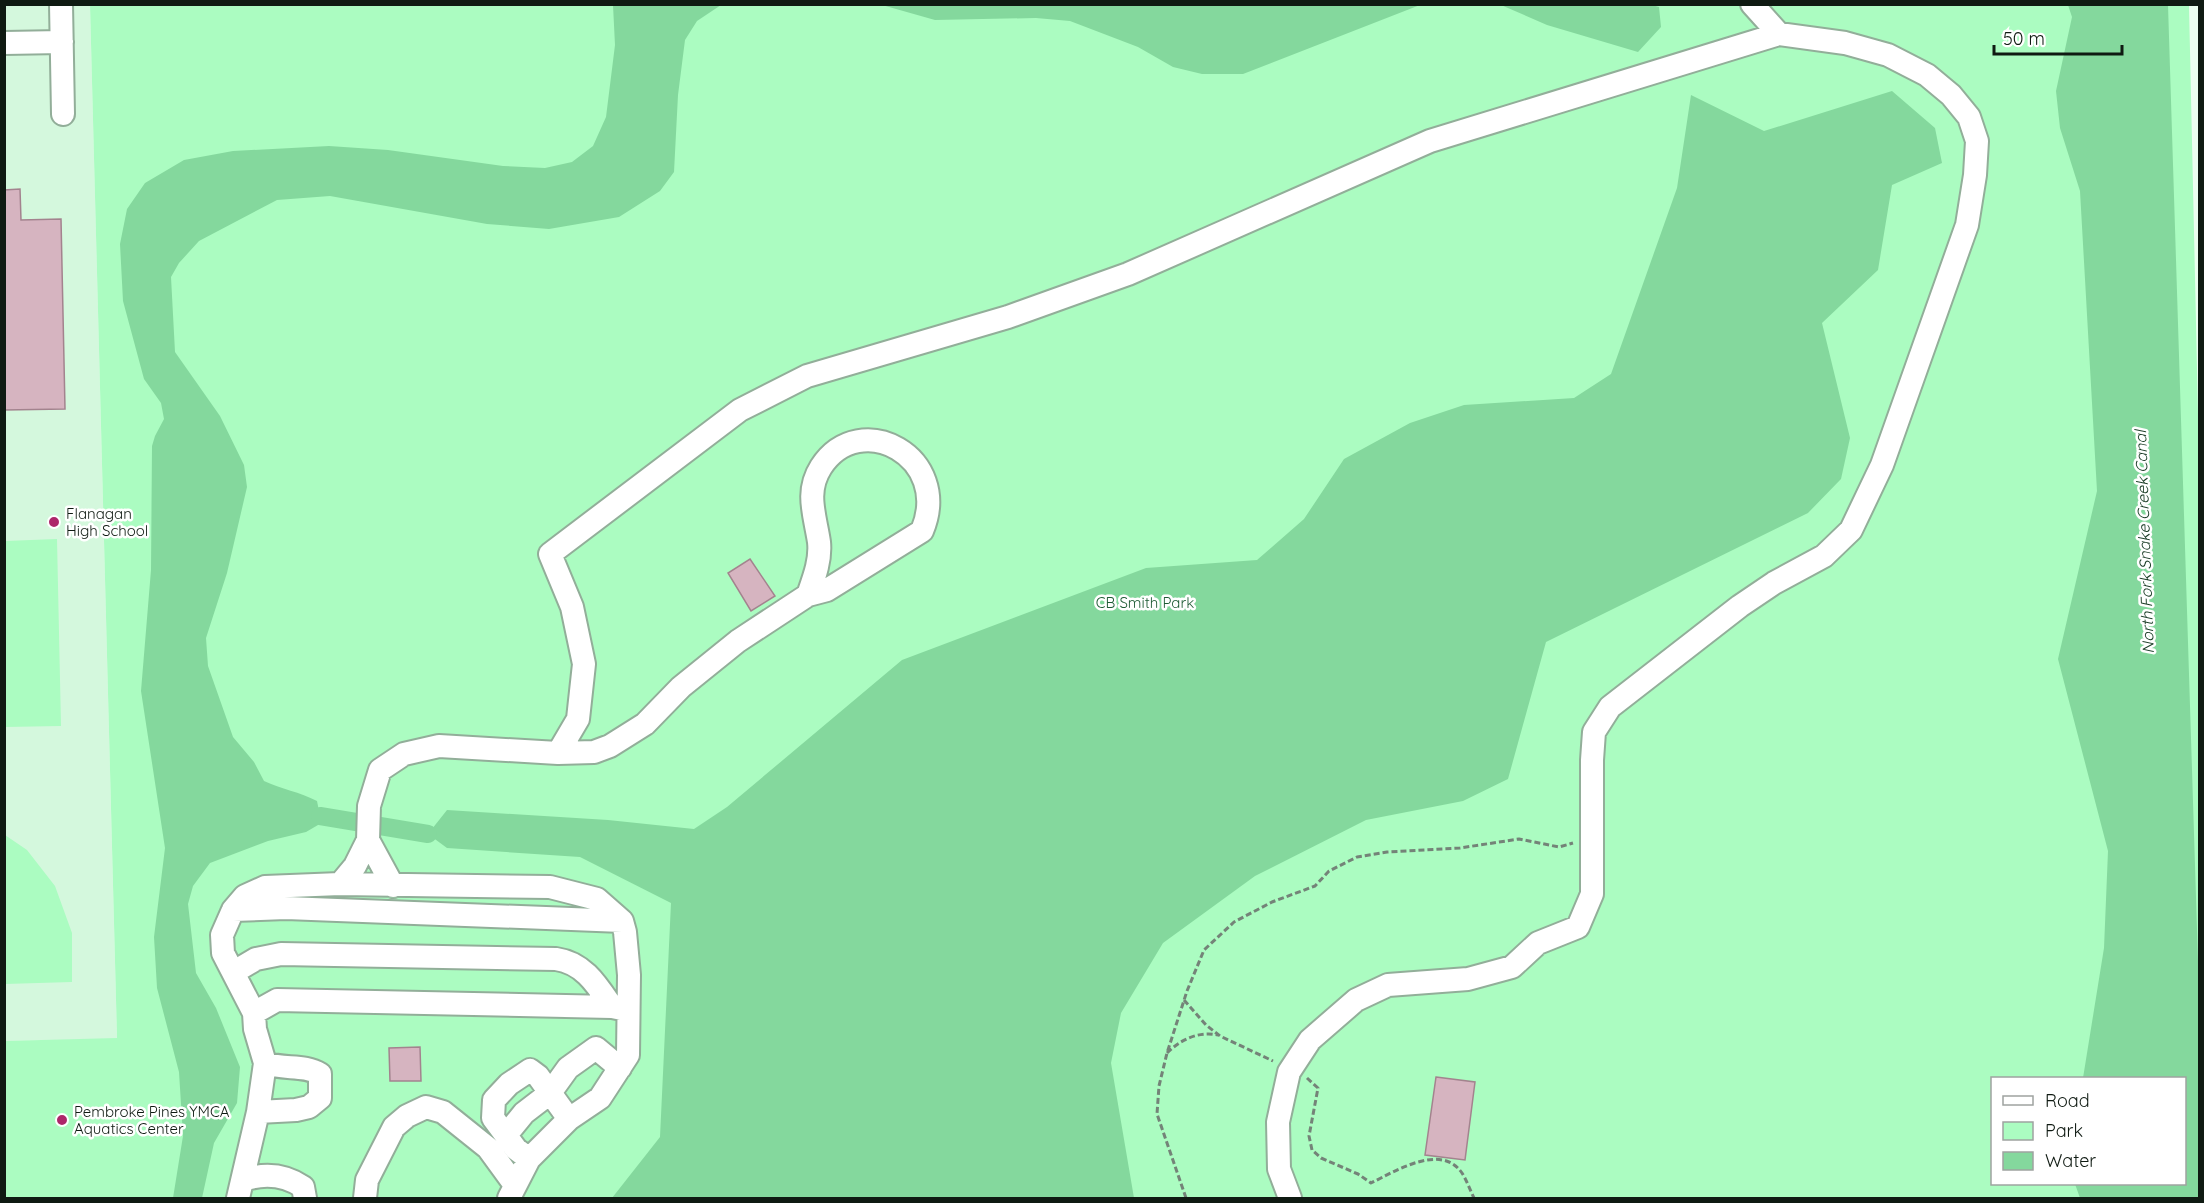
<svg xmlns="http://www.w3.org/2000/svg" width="2204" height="1203" font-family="Quicksand,sans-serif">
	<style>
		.built { fill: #d4f8dd }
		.green { fill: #abfcc1; fill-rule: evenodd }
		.water { fill: #84d89d }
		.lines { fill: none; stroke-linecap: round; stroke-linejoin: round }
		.canal { stroke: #84d89d; stroke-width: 18 }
		.building { fill: #d6b4c0; stroke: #a3838e; stroke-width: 1.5 }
		.minor-casing { stroke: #92ae99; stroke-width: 26 }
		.path { stroke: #748378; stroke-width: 3; stroke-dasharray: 6 3; stroke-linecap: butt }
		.minor { stroke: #fff; stroke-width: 22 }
		.poi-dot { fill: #ad266a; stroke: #fff; stroke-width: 2 }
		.labels { text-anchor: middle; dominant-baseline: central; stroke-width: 5; stroke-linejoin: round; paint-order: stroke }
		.poi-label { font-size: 15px; fill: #0f1a12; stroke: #fff; text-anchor: start }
		.park-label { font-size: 15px; fill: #1e5b34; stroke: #fff }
		.water-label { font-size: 16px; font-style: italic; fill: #143720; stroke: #fff }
	</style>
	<rect width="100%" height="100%" fill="#ecfef0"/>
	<path class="built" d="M4,5h86l27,1034 -112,2z"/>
	<path class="green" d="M90,5h2099l11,500 -1,693h-2194l-1,-157 113,-3zM1992,1078h192v106h-192z
		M57,539l4,187 -56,1v-186z
		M5,835l22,15 28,36 17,47v49l-67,2z"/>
	<path class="water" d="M613,5h108l-24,16 -12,19 -7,55 -4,77 -14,19 -41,26 -70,12 -62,-5 -157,-28 -53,4 -78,41 -20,22 -8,14 4,75 45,64 24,49 3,22 -20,86 -21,65 2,28 25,71 21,25 10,19c17,8 36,11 53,20l3,15 -2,9 -12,7 -38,9 -58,22 -17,23 -5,18 8,69 20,35 24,59 -3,36 -23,40 -12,55h-29l10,-62 -4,-64 -22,-84 -3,-51 11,-89 -24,-157 10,-121 1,-124 3,-10 9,-17 -3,-16 -17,-24 -21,-78 -3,-57 7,-35 18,-26 39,-23 49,-9 96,-5 59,4 115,16 42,2 27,-6 21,-16 13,-29 9,-72z
		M882,5h538l-177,69h-41l-29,-7 -35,-20 -68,-26 -34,-3 -101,2z
		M1501,5h151l7,2 2,20 -23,25 -91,-27z
		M2068,5h100l31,988v205h-119l-5,-14h109v-106h-101l21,-130 4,-97 -50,-192 39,-168 -17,-300 -20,-63 -4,-37 16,-74z
		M1892,91l43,37 7,35 -50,22 -14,85 -56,53 28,115 -9,41 -33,34 -262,129 -38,137 -45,22 -97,19 -111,56 -92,67 -42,70 -10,50 23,135h-522l48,-61 11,-234 -91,-46 -133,-9 -19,-14 19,-24 161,10 86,9 33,-22 175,-147 244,-92 111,-8 47,-41 40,-60 66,-36 54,-18 110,-7 37,-24 66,-186 14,-93 73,36z"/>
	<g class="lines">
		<path class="canal" d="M320,816l108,18"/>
	</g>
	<path class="building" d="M20,189l1,31 40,-1 4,190 -61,1v-220z
		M750,559l25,37 -24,15 -23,-38z
		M420,1047l1,34h-31l-1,-33z
		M1436,1077l39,5 -10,78 -40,-5z"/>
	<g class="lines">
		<g class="minor-casing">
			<path id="minor" d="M61,4l2,110
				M1752,4l27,30
				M4,43l58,-1
				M558,753l20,-34 6,-55 -12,-57 -22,-53 190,-144 67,-34 201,-59 120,-43 302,-133 349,-107 66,9 43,12 39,20 24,20 18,22 8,24 -2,34 -8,50 -85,240 -31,65 -27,26 -50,27 -34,23 -130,101 -16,25 -2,28v134l-14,33 -40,16 -26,24 -44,12 -80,6 -32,15 -46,40 -21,32 -11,50 1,47 11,29
				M340,884l15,-18 13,-26
				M393,886l-25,-46 1,-34 11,-36 24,-16 35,-8 119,7 36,-1 16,-6 35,-22 36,-37 57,-46 70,-46 19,-5 95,-59c31,-74 -62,-124 -101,-64 -16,25 -6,48 -2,75 2,18 -5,36 -11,53
				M233,910l53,-2 336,13
				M234,972l22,-13 25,-5 275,5c28,4 41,26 56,48
				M254,1013l23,-13 335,7 10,2
				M258,1112l38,-2 13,-3 11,-9v-24c-16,-10 -36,-4 -55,-11
				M506,1135l18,-22 26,-20 18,-25 28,-20 24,20
				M529,1159l-13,-10 -23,-31 1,-18 15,-16 21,-14 8,6 31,43
				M243,1180c21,-7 41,-6 60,7l2,11
				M238,1198l20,-86 7,-49 -10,-34 -1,-16 -31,-60 -1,-18 11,-25 12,-14 20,-9 75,-3 210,3 47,12 25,22 3,11 4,43 -1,80 -28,43 -31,21 -40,40 -20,39
				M365,1198l2,-18 27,-53 13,-11 19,-9 17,5 45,36 27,37"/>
		</g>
		<path class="path" d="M1184,1000l22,25 14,11 53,25
			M1167,1053c14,-14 32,-22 51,-18
			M1307,1078l11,10 -9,48 3,14 9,8 37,16 13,9c23,-11 70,-41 91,-10 5,8 8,17 12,25
			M1186,1198l-29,-84 2,-28 8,-33 20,-62 17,-41 30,-28 38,-20 43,-16 14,-15 28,-14 30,-5 73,-4 59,-9 40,8 14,-4"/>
		<use href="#minor" class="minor"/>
	</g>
	<g class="poi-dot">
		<circle cx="54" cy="522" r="6"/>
		<circle cx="62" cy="1120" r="6"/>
	</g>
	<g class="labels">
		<g class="poi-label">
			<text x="66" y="513">Flanagan<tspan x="66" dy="17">High School</tspan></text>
			<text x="74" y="1111">Pembroke Pines YMCA<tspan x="74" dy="17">Aquatics Center</tspan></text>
		</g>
		<g class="park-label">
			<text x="1145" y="602">CB Smith Park</text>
		</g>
		<g class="water-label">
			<text transform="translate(2144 542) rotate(-92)">North Fork Snake Creek Canal</text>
		</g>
	</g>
	<rect width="2204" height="1203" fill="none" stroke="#0f1a12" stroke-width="12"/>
	<rect x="1991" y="1077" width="195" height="108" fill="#ffffff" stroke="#9fa3a0" stroke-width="1.5"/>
	<rect x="2003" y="1096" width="30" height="9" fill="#ffffff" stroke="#9fa3a0" stroke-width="1.5"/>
	<text x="2045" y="1107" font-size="18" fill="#0f1a12">Road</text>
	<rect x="2003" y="1122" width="30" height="18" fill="#abfcc1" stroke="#9fa3a0" stroke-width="1.5"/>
	<text x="2045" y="1137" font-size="18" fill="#0f1a12">Park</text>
	<rect x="2003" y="1152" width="30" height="18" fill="#84d89d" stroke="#9fa3a0" stroke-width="1.5"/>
	<text x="2045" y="1167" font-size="18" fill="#0f1a12">Water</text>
	<path d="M1994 45v9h128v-9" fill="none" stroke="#0f1a12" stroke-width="3"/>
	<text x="2003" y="45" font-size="18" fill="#0f1a12" stroke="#ffffff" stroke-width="4.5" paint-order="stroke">50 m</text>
</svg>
